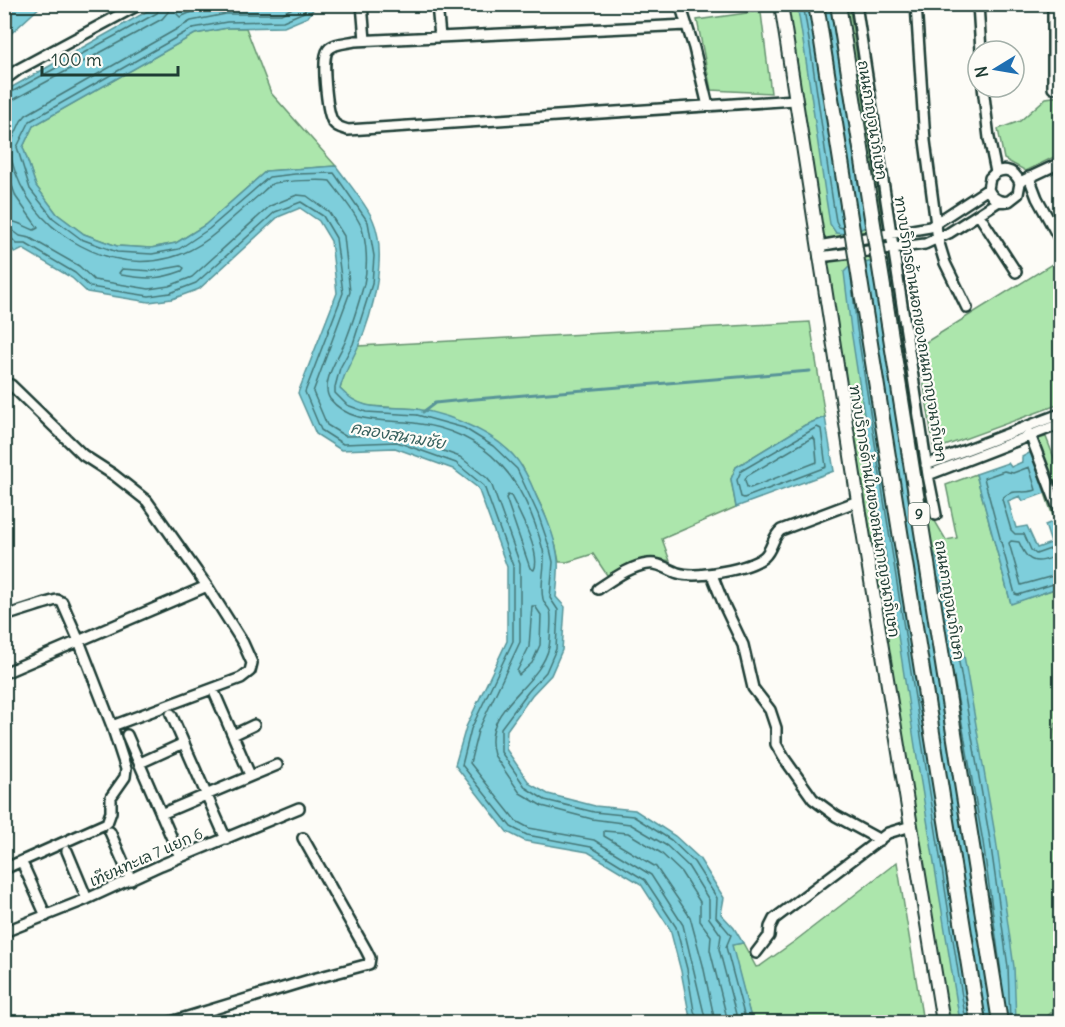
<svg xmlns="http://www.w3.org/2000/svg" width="1065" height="1027" font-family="Delius,'Playpen Sans Thai',sans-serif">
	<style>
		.green { fill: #ace6ac; stroke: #669270; stroke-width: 1.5 }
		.water { fill: #7ecedb; stroke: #589498; stroke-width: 1.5 }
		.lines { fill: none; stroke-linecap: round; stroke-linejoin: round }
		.shore { stroke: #457777; stroke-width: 1.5 }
		.stream { stroke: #589498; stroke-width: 3 }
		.minor-casing { stroke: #1f3d34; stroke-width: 14 }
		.major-casing { stroke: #1f3d34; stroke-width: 16 }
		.minor { stroke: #fdfcf7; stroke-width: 9 }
		.major { stroke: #fdfcf7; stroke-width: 12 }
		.highway-bridge-casing { stroke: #1f3d34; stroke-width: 18; stroke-linecap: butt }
		.highway-bridge { stroke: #fdfcf7; stroke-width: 14 }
		.labels { text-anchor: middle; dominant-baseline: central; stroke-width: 4.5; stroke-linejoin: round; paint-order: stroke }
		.shield { fill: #fdfcf7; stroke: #62766e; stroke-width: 1.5 }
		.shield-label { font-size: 14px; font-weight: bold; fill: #1f3d34 }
		.street-label { font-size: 15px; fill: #1f3d34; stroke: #fdfcf7 }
		.water-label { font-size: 16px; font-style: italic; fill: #37615e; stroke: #fdfcf7 }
	</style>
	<rect width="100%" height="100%" fill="#fdfcf7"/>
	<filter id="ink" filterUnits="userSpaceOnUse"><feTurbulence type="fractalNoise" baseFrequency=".0167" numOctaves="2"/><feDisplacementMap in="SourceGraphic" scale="12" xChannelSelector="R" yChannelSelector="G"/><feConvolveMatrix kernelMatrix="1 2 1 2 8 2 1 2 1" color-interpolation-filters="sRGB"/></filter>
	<g filter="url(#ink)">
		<path class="green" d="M786,5h63l33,215v6c-18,8 -40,15 -60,13z
			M754,12l7,1 10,80 -60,-3 -14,-70z
			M227,28h19l25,65 65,73 -70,5 -61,54 -29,18 -25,5 -34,-2 -33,-12 -27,-20 -21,-28 -13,-39 10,-21 162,-92z
			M1060,88v66l-34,17 -22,-12 -6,-30 22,-8 26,-23 14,-2z
			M890,253l18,131 24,132 14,24 11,-2 -11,-53 30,-11 35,129 44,-14 5,15v118l-5,2 5,75v218l-9,-4 -10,9h-92l-37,-216 -85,-542 7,-5z
			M1060,259v145l-126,46 -16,-103z
			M810,322l15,95 -20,8 -69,42 -5,12 5,28 -74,32 8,22c-22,-7 -43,6 -63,14l-14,-21 -26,8h-8l-3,-15 -12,-35 -22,-46 -104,-57 -50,-3 -18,-6 -10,-11 5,-20 13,-23z
			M1046,437l14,36v64l-33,-96z
			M897,862l26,160h-171l-21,-77 12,-2 13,24 4,-1 35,-25z"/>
		<path class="water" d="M5,4h37v1l-37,34z
			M160,4l156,1 -8,12 -24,10 -57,1 -32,6 -162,92 -10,21 13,39 21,28 27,20 33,12 34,2 25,-5 29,-18 61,-54 70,-5c10,14 31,39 37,54 15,34 0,94 -15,127 -7,15 -14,26 -18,42 24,25 47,16 77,20 35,6 86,26 105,58 7,10 11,22 16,33 9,18 18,40 20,60 1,12 -1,25 -2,37l9,10 -3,43 -11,25 -19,20 -25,35 -1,19 24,35 18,10 47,12 40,4 40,26 24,22 25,40 -3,16 13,14 9,15 -11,2 20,77h-58l-5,-9 -8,-42 -11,-42 -29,-45 -53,-32 -63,-11 -18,-9 -52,-67 11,-38 41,-86v-74l-29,-79 -25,-19 -58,-21 -54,2 -25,-16 -18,-41 39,-100 -6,-52 -12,-20 -19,-13 -22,9 -79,72 -27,10 -23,3 -62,-10 -15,-14 -49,-29 -8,4 -10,-14v-148z
			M797,5h47l33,211c-12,13 -23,20 -41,17l-6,-9c-12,-73 -20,-146 -33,-219z
			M869,262h19l40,274 20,52 15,62 33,190 18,127 2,55h-56l-45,-276 -64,-416 -7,-58 6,-6z
			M825,417l9,54 -98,36 -5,-28 5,-12 69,-42z
			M1031,452l14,41 -22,8 -3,-5 -12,5 8,27 11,-2 10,22 14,-5 -6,-18 10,-4 5,16v50l-49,17 -35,-130 32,-11 3,4 11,-5v-5z"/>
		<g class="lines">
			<path class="shore" d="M178,4l-1,10 3,3c31,-15 67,-11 100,-13
				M300,4l-19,10h-55l-35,7 -165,94 -5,6 -12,26c5,35 25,67 53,87 49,35 108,39 155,-2 13,-12 27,-24 41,-36 4,-3 9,-9 14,-12 8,-3 50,-5 58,-3 9,12 25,31 31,45 6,16 7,41 3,58 -5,18 -11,38 -18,56 -6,15 -27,43 -16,59 21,26 55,20 84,24 75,9 111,57 129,127 4,16 -4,33 0,49 1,6 5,7 7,12 2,4 0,31 -1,36 -9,40 -69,61 -55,108l26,38 22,13 50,13 38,5 37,22 21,20 21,34v18l12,17 -2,14 19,73
				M309,4l-5,8 -21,9 -56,1 -34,6 -163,93 -13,26 13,42 23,29 28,21 36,13 35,2 27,-5 30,-20 60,-52 26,-3 39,-1 34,49 6,34 -2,28 -19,60 -13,24 -5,19v6l12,12 19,7 51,3 47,13 29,18 24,23 21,45 12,35 3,13 -3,36 8,12 -2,39 -10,23 -18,20 -27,36v24l25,36 19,12 49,12 39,4 38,24 23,22 23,36 -1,19 15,18 -5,12 20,75
				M803,4c13,73 21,145 33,217l3,6 4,1
				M4,94l6,-1 147,-80 4,-9
				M4,101l9,-1 149,-81 6,-7 1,-8
				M4,163l12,34 22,31 -4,2c-10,-4 -19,-10 -30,-10
				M4,229l8,1 8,6 10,2 49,28 15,14 55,9 20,-3 23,-9 78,-71 27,-11 10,1 22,16 15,24 6,56 -37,100 14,33 18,11 54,-1 61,22 27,21 4,5 29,81v78l-42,89 -8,32 46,58 13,7 65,12 57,35 32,50 23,97
				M4,236l6,1 7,7h9l49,29 15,14 59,9 21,-3 26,-10 79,-71 26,-10 22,14 13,22 7,55 -38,99 16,38 22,14 54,-2 59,21 28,23 29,80v75l-42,88 -9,36 49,62 16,8 64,12 54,33 31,47 11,42 7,42 5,11
				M181,266l3,2 -2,3c-24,9 -36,8 -61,4l-2,-2 3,-4 31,2z
				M851,275l6,54 109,693
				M817,427l4,2 5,38 -82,31 -3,-1 -4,-17 4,-9z
				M813,437l2,3 2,22 -67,26 -3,-1 -2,-7 2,-4z
				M508,495l3,1c8,16 31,59 23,74l-4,-2 -24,-70z
				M1060,538l-3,2 -4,8 -17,6 -5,-4 -7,-16h-9l-4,-4 -9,-31c9,-12 23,-4 34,-9l-7,-23 -16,6 -9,-2 -20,7 31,116 3,1 42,-13
				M1060,552c-8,7 -25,14 -33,4 -4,-4 -6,-10 -8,-14l-8,-1 -2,2 12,42 39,-11
				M938,578l5,12 14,61 33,189 18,127 2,55
				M532,606h3l6,9 -1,30 -8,18 -13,12 -2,-4 12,-24z
				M952,667l31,175 18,131
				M715,1022l-12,-57 -13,-48 -34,-50 -52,-31v-5l24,2 33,20 20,19 19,30v19l11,15 -1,14 18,72"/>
			<path class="stream" d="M423,412l12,-9 29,-3 346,-29"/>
			<g class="minor-casing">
				<path id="minor" d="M362,4l3,36
					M437,4l3,33
					M680,4l14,44 14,58
					M856,4l72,471 8,40
					M916,4l9,137 13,99 7,23 22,45
					M978,4l3,47
					M1053,4v84
					M687,25l-332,16c-8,2 -22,2 -27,9 -7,8 -1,60 4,70 3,7 10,8 16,10l447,-30
					M4,80l15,-11 121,-65
					M983,87l6,51 7,34
					M1029,177l8,21 23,42
					M1024,180l36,-17
					M979,215l37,57
					M818,246l112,-19 58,-38 2,-11c10,-12 24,-10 30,5l-2,11 -9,7c-10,2 -17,-2 -21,-12
					M819,257l106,-13 24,-11 50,-32
					M4,384l7,1 72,70 31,20 33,26 60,85 36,57 9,20 -2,8 -9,7 -129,48
					M1029,432l31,81
					M926,465l134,-51
					M928,475l132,-51
					M712,575l12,30 19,40 10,43 17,22 6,18v16l8,14 29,41 23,17 44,24
					M598,589c14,-9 32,-23 50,-25 11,-2 20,6 30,9 19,6 71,-4 86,-16 9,-8 8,-20 17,-27l77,-29
					M4,616c8,-2 50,-16 53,-16 2,0 3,2 5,2l17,39 33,85 14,43 -1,8 -14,20v15l-4,11 -103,46
					M4,673l203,-87
					M215,694l35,81
					M171,714l55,125
					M127,735l53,122
					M233,735l21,-10
					M140,763l44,-20
					M161,814l116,-49
					M110,832l21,48
					M67,851l20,48
					M24,867l22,49
					M4,932l83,-33 74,-34 138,-57
					M756,953l13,-17 1,-9 4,-8 114,-86 23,-7
					M171,1022l138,-42 60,-16 1,-6 -4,-8 -63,-112"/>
			</g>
			<g class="major-casing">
				<path id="major" d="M781,4l77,497 85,521"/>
			</g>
			<use href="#minor" class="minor"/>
			<use href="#major" class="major"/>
			<g class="highway-bridge-casing">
				<path id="highway-bridge" d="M816,4l162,1018
					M838,4l162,1018"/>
			</g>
			<use href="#highway-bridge" class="highway-bridge"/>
		</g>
	</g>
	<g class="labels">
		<rect class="shield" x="908.5" y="503" width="21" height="22" rx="4.5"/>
		<g class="shield-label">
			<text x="919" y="514">9</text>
		</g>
		<g class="street-label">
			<text transform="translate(873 120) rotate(81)">ถนนกาญจนาภิเษก</text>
			<text transform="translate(921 329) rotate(81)">ทางบริการด้านนอกของถนนกาญจนาภิเษก</text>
			<text transform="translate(875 511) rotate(81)">ทางบริการด้านในของถนนกาญจนาภิเษก</text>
			<text transform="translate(950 600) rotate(81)">ถนนกาญจนาภิเษก</text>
			<text transform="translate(146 857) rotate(-24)">เทียนทะเล 7 แยก 6</text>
		</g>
		<g class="water-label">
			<text transform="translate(398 435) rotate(10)">คลองสนามชัย</text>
		</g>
	</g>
	<rect width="1065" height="1027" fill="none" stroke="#fdfcf7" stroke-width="24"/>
	<rect x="12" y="12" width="1041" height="1003" fill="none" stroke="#1f3d34" stroke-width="2" filter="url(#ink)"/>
	<g transform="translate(996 69) rotate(259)"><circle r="28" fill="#fdfcf7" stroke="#a4b0a9" stroke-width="1.5"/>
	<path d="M0-4.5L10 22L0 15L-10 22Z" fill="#1f6fb2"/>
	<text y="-9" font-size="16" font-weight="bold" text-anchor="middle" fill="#1f3d34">N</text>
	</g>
	<path d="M42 66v9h136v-9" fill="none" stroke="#1f3d34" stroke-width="3"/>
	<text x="51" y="66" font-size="18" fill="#1f3d34" stroke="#fdfcf7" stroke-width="4.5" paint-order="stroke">100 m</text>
</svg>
